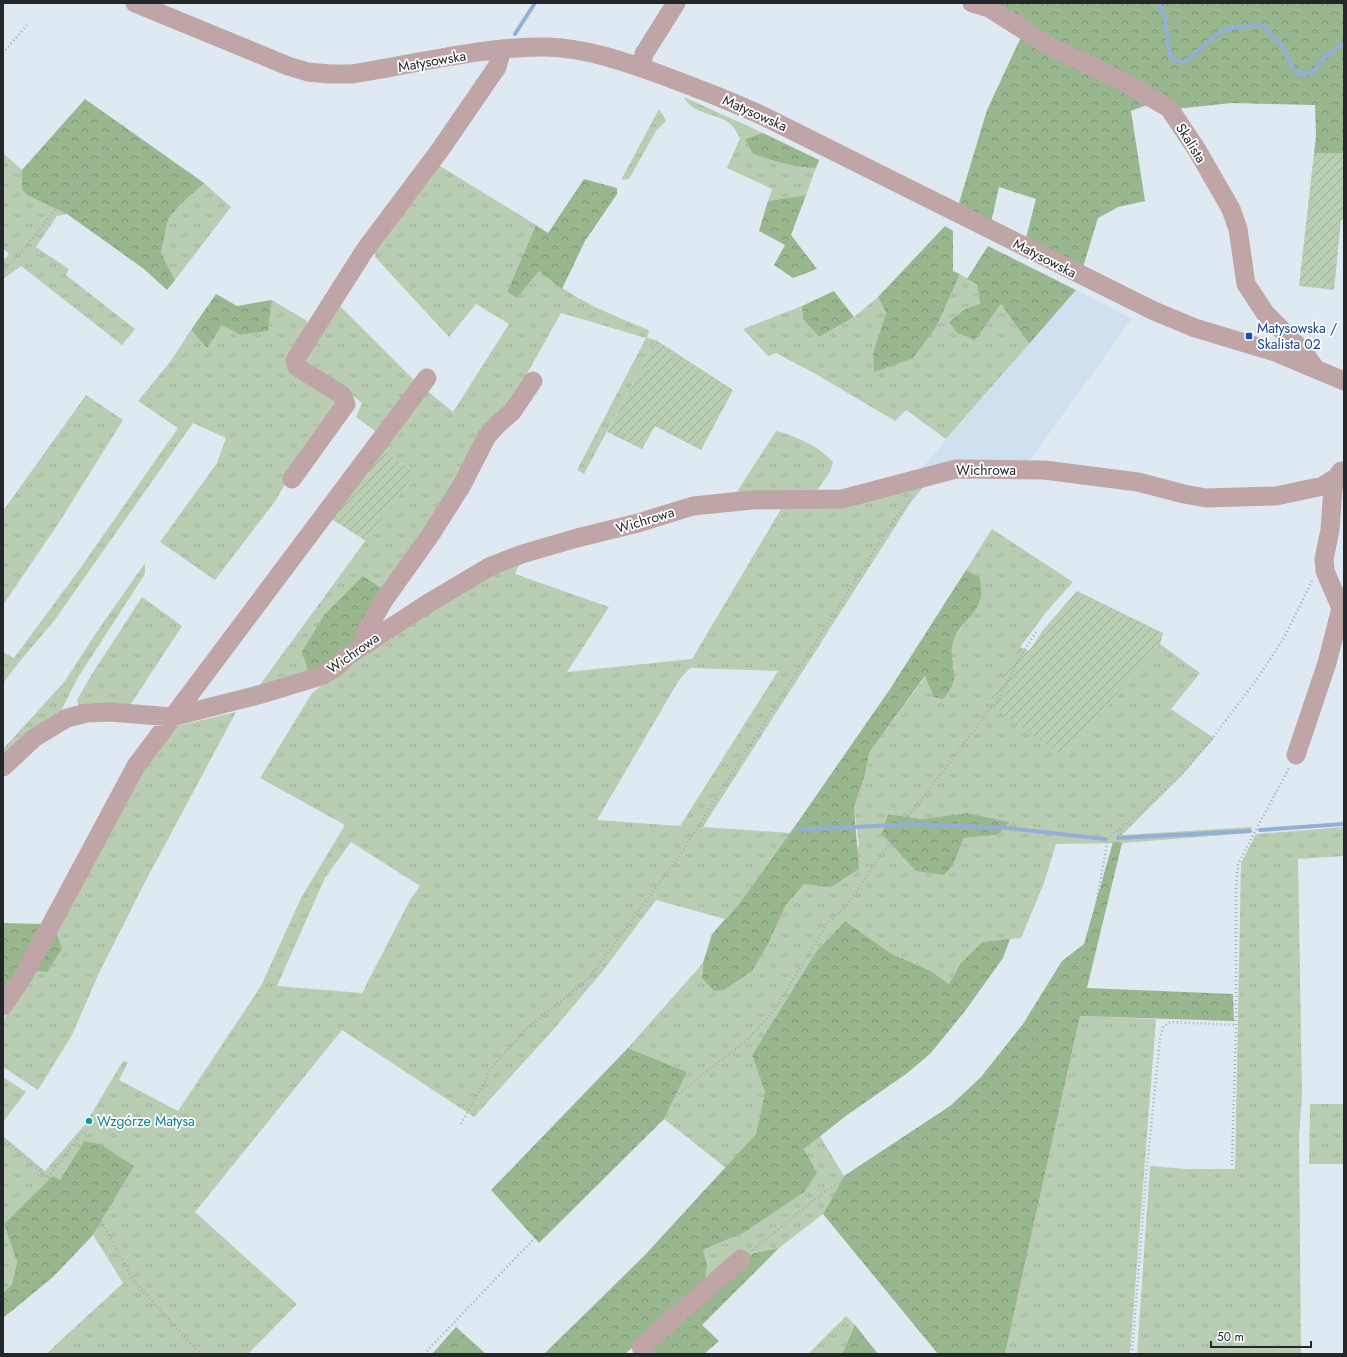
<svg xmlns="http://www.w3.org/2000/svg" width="1347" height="1357" font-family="Jost,sans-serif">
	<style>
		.built { fill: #d0e0ef }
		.grass { fill: url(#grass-tufts); fill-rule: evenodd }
		.forest { fill: url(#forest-crowns) }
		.garden { fill: url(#garden-furrows) }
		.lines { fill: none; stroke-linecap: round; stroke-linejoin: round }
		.stream { stroke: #92afd7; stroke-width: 4 }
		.path { stroke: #a4acb3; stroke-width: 2.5; stroke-dasharray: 1 3; stroke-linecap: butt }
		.minor { stroke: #bfa5a6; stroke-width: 19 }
		.transit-dot { fill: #1a4fb4; stroke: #fff; stroke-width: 1.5 }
		.culture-dot { fill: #0f9aa8; stroke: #fff; stroke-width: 1.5 }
		.labels { text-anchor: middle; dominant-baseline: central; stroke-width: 3.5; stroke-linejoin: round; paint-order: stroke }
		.street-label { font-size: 14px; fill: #23272a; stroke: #fff }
		.transit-label { font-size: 14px; fill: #164399; stroke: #fff; text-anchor: start }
		.culture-label { font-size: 14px; fill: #0d838f; stroke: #fff; text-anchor: start }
	</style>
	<defs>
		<pattern id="grass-tufts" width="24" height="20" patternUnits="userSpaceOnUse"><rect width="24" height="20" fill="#b9cdb3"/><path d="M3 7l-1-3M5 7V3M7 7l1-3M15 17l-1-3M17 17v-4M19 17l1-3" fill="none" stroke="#9fb09a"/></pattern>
		<pattern id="forest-crowns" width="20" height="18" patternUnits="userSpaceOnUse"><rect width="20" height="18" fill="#98b78e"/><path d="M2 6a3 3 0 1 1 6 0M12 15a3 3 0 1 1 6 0" fill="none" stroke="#7c9574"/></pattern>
		<pattern id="garden-furrows" width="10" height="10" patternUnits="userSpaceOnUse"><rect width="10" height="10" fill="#b9cdb3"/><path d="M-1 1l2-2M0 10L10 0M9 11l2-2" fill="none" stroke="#9fb09a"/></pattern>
	</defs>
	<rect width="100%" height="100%" fill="#dfe9f2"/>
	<path class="built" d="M1076,290l56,29 -105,145 -106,5z"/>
	<path class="grass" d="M684,97l79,36 -17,6 7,15c21,7 41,14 63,14l-10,27 -38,6 4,-12 -45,-21 13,-30c-3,-5 -6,-12 -11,-15 -13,-10 -38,-9 -45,-26z
		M659,109l7,12 -10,10 -27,48 -8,1z
		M3,153l19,17v19l5,6 40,19 -10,2 -21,31 33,22 -3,6 69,54 -13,16 -101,-79 -18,13v-18l6,-7 -6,-6z
		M435,163l101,62 -29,67 10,6 22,-28c35,30 68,43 110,60l-2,8 9,2 -72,134 -7,-4 69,-132 -85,-25 -37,66 -137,213 -24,-15 -54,97 -53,16 159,-217 -32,-24 42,-60 28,23 56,-88 -33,-20 -27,33 -73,-79 -3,-8z
		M204,183l27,24 -56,73 -14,-27 7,-34 12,-14z
		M960,274l17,10 3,21 -15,4 -15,12 7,12 18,7 26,-36 28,40 -83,95 -40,-29 -11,11 -81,-48 -38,-20 -8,3 -25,-27 59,-23 1,13 16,18 35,-20 24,-20 8,16 -13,40 2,19 76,-79z
		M272,300l35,21v11l-19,26 51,45 -52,78 -11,19 -61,80 -55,-38 57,-79 9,-25 -33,-15 -139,198 -34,40 -17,22v-31l11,6 65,-88 99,-142 -40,-27 32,-39 21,-32 16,18 15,-23 18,10 28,-4z
		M337,303l77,77 -36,53 -22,-16 6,-14 -21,-17 -32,-19 -7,-12z
		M86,395l37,25 -65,104 -55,81v-94z
		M776,431c22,6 41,14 57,31l-3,10 -15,21 -82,5z
		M929,480l-18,22 -208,325 87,6 -51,71 -14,15 -69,-19 -54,72 -48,57 -80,88 -132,-87 -147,182 102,92 -49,50h-202l77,-71 -30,-48 40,-68 -49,-26 -24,39 -7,-3 -49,47 13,38 -5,22 -9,9v-157l42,35 41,-48 37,-62 5,1 -9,18 59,31 83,-125 40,-88 44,-73 -85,-47 52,-85 40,-32 104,-66 66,-37 -7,16 94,33 -42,65 125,-13 92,-155zM690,668l88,3 -98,155 -83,-6 82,-140zM351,842l69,44 -10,14 -48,93 -85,-7 48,-108z
		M992,529l81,53 -26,29 -27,36 44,109 96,-112 40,29 -29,36 43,29 -31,36 -61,61 130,-8 -2,6 -128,10 -66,1 -12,39 -23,55 -39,4 -22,22 -11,20 -18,-13 -39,-17 -47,-33 -29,31 -64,103 13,37 -9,42 -30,34 -62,-49 23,-47 -59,-24 75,-85 -1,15 67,-36 17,-37 18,-22 27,3 28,-41 -5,-38 11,-32 4,-22 57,-77 29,-6 -5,-16 4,-16 27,-38 -1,-23 -14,-7zM967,813l43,9 -12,13 -34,3 -11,27 -64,-51 33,5z
		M145,563v11l-68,105 -17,34 -57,46v-10l62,-68 33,-51z
		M142,597l40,29 -53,81 -50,2 -2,-9 15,-26z
		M236,712l-91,170 -46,91 -27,62 -34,55 -35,-23v-47l32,-49 20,-42 90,-163 32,-40z
		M1344,827v29l-46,3 4,235 -3,43 2,217h-164l13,-188 36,3h49l6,-306 15,-29z
		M1080,1016l76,3 -26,335h-125z
		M3,1077l23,15 -23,30z
		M1310,1104h34v60h-35z
		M820,1136l24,40 -21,38 -44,34 -25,5 -50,32 -1,-35 42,-18 71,-59 -12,-24z
		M846,1316l9,9 -13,29h-34z"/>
	<path class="forest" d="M993,3h351v150h-30l2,-17 -1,-31 -83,-2 -57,6 -23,-6 -21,8 14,90 -27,6 -20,11 -15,49 -57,-29 10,-39 -37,-12 -8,35 -32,-19 28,-93 35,-75z
		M85,99l119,84 -24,22 -12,14 -7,34 14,27 -8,10 -23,-21 -77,-55 -40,-19 -5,-6v-19z
		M763,133l56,27 -3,8c-22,0 -42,-7 -63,-14l-8,-15z
		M584,179l33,9v6l-32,47 -23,48 -23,-18 -22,27 -10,-6 29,-67 12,8z
		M806,195l-15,40 26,34 -24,9 -19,-13 11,-20 -26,-14 9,-30z
		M945,226l8,5v40l7,3 -24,53 -23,31 -39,14 -1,-19 13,-40 -8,-16z
		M988,246l88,44 -47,54 -28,-40 -26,36 -18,-7 -8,-11 16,-13 15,-5 -3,-20 -10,-5z
		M834,291l20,26 -35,20 -16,-18 -1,-13z
		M216,294l21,12 35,-6 -4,31 -28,4 -18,-10 -15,23 -16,-18z
		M966,570l14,7c0,6 3,18 0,24 -5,14 -21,24 -26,38 -9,25 12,34 -11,60l-9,-2 -9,-21 -56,77 -4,22 -11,32 5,62 -28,18 -27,-3 -18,21 -17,37 -17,29 -28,19 -10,1 -12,-13 1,-15 9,-29 27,-30 61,-85 90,-130z
		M363,576l24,16 -31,52 -47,30 -7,-23 23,-37z
		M967,813l43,9 -12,13 -34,3 -11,27 -9,10 -28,-4 -34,-37 6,-20 34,5z
		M1113,842l9,1 -35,145 146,6 1,27 -154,-5 -75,338h-67l-115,-140 21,-38 106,-70 31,-29 42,-53 39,-63 22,-17z
		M845,921l47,33 39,17 18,13 11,-20 22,-22 28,-3 -7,19 -38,53 -35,43 -24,20 -59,41 -43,34 13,24 -13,19 -59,40 -42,18 4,15 -3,20 50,-32 25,-5 -77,77 17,16 -15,13h-53l-9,-15 -17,15h-81l100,-98 112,-122 9,-42 -13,-37 64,-103z
		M3,923l39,1 -39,72z
		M55,929l7,20 -15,23 -12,-1z
		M628,1048l59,24 -23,47 -125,124 -48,-53z
		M84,1141l16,3 34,22 -41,69 -40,42 -50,41v-25l9,-9 5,-22 -13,-38 49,-48 7,4z
		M855,1325l23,29h-36z
		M456,1327l30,27h-54z"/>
	<path class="garden" d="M1314,153h30v66l-3,1 -7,70 -35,-4z
		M656,340l77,50 -32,60 -46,-24 -13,23 -35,-17z
		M383,449l32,24 -49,68 -36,-23z
		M1077,591l86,42 -3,11 -96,112 -69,-47 -5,-8 30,-54 9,4 14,-21z"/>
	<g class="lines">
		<path class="stream" d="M1159,3l6,16 5,38 13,6c13,-7 19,-17 30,-26 14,-12 34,-11 51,-11l19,22 8,18 10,9 13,-4 10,-14 20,-14
			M515,34l20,-31
			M799,830l114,-6 94,4 98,11
			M1260,830l84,-6
			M1118,838l132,-7"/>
		<path class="path" d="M3,53l24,-28
			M3,271l23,-25 100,-123
			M461,1124l32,-58 35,-39 60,-48 90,-121 214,-335 20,-26
			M3,1139l42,36 45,32 10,12 33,61 67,74
			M1232,1165l4,-140v-139l2,-21 4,-9 47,-88
			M48,1177l36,-47
			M753,1250l72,-59 146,-80 27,-27 51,-65 39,-71 20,-110 26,-20 46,-42 31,-36 46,-61 27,-41 28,-57
			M424,1354l230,-241 93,-73 26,-28 54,-88 20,-19 55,-80 98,-129 22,-42 14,-22
			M1132,1354l14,-178 14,-137 3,-12 7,-5 66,3"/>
		<path class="minor" d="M135,3l153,63 20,6 21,2h23c65,-10 130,-28 195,-27 38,1 76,14 112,27 35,13 70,26 104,42l391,195 41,17 80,24 69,29
			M972,3l17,5 60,38 73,35 47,27 28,42 34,59 7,20 8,55 19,29 37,37 13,18
			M641,68l3,-14 32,-51
			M292,479l54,-75 -4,-9 -45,-28 -2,-7 70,-110 75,-100 57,-83 5,-18
			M363,645l2,-12 19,-33 47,-66 31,-49 25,-49 12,-13 13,-11 21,-31
			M1296,755l31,-92 14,-55 -16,-37 -1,-12 6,-29 3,-42 4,-11 4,-6
			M3,767l31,-29 33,-20 20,-5 23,-1 62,5 90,-23 59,-18 14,-8 14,-13 78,-51 64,-38 31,-12 55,-16 61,-15 55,-17 59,-6 90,-1 114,-30 88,1 94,12 46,12 22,4 70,-2 47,-10 14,-9
			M3,1006l21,-31 112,-209 291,-388
			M645,1354l-4,-7 100,-88"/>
	</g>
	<rect class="transit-dot" x="1245" y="332" width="8" height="8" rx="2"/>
	<circle class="culture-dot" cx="89" cy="1121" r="4"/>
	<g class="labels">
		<g class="street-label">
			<text transform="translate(432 61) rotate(-10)">Matysowska</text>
			<text transform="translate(755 113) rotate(24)">Matysowska</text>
			<text transform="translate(1191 143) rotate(58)">Skalista</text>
			<text transform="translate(1045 258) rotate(27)">Matysowska</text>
			<text x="986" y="470">Wichrowa</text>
			<text transform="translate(645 520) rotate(-17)">Wichrowa</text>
			<text transform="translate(353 653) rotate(-35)">Wichrowa</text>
		</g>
		<g class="transit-label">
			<text x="1257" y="328">Matysowska /<tspan x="1257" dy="16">Skalista 02</tspan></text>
		</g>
		<g class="culture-label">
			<text x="97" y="1121">Wzgórze Matysa</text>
		</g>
	</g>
	<rect width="1347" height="1357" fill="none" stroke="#23272a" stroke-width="8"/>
	<path d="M1211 1341v6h100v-6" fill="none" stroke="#23272a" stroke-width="2"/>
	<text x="1217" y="1341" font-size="12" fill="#23272a" stroke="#ffffff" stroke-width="3" paint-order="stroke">50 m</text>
</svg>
